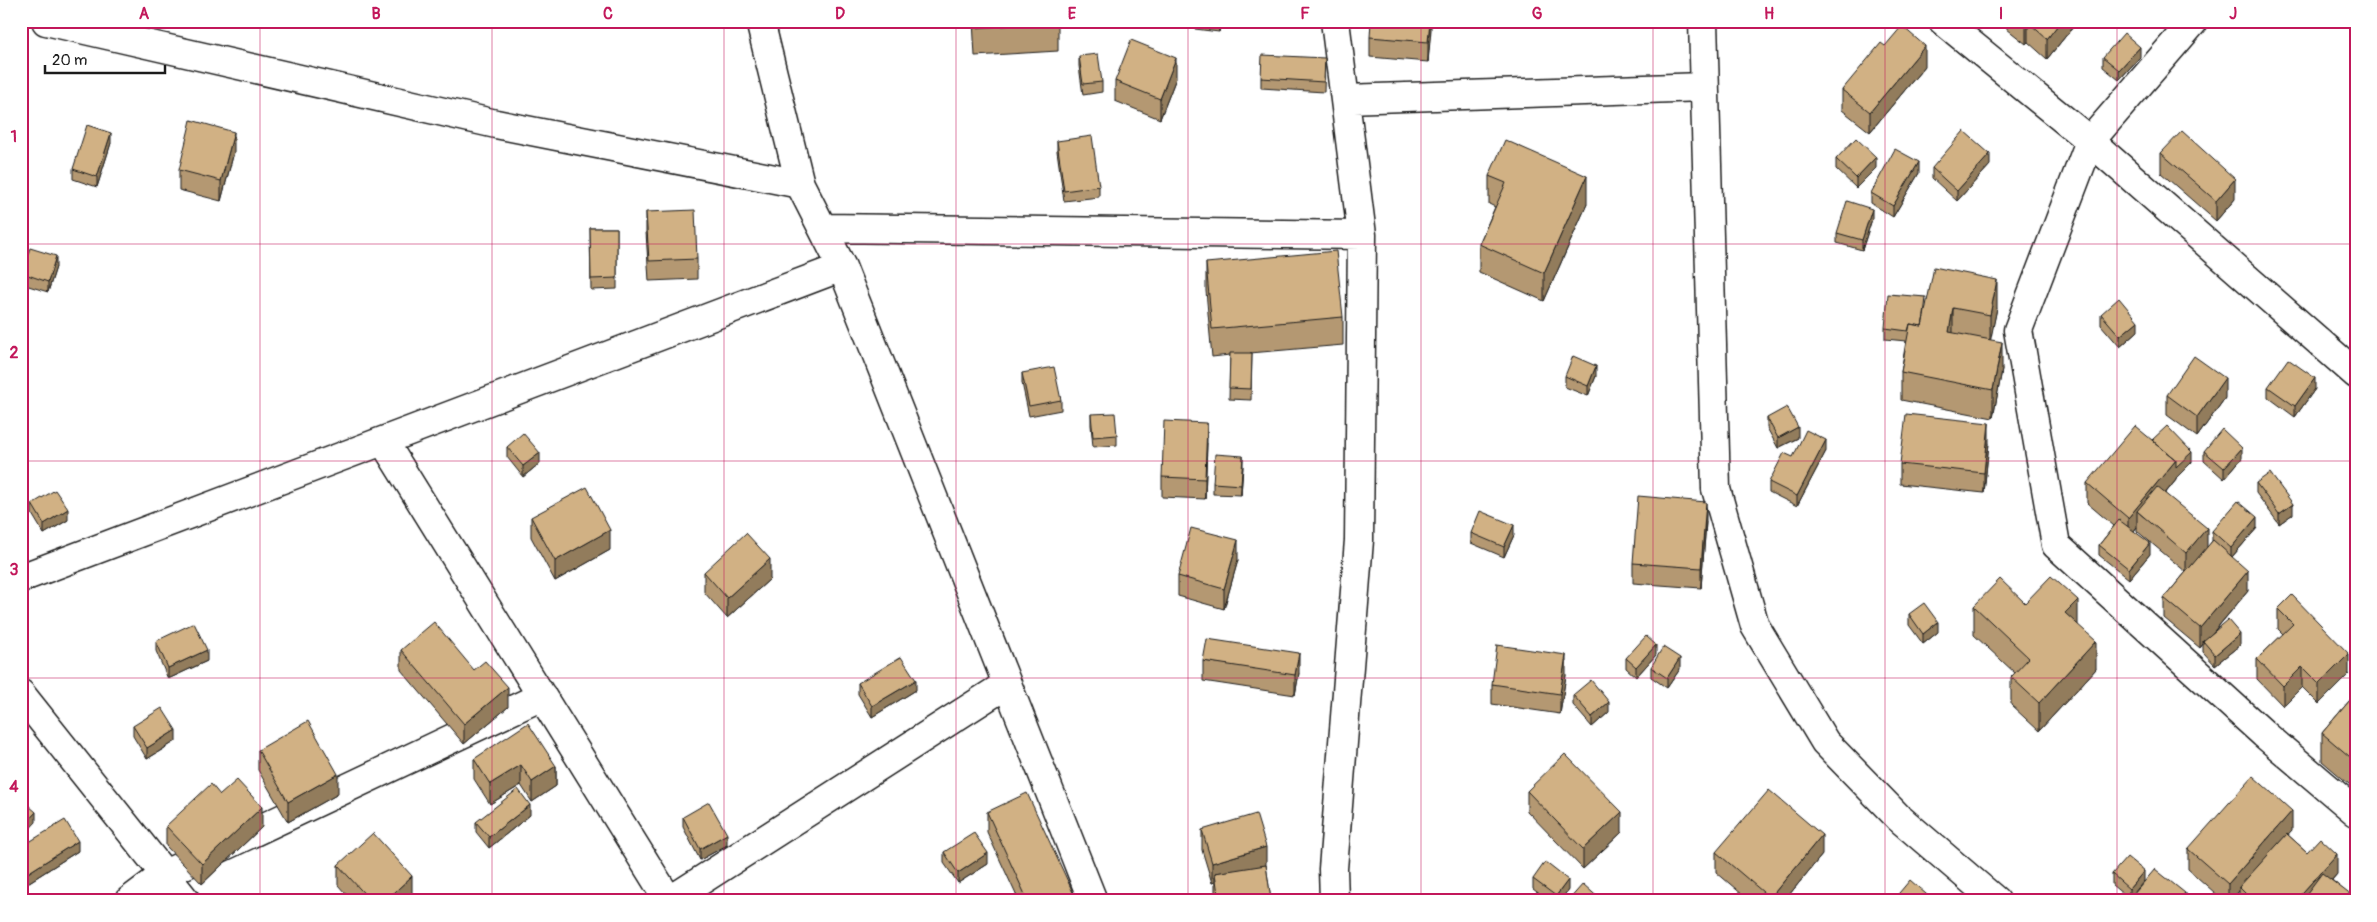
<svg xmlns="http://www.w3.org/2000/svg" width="2377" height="922" font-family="Pangolin,sans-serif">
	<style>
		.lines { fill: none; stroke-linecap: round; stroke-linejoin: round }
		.minor-casing { stroke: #1c1c1c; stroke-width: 31 }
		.minor { stroke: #fff; stroke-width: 28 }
		.wall { fill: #b49872; stroke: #1c1c1c }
		.shaded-wall { fill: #927c5c; stroke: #1c1c1c }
		.building { fill: #d1b184; stroke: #1c1c1c }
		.grid { fill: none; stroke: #c2185b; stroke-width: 1; stroke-opacity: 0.55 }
		.neatline { fill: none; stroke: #c2185b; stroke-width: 2 }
		.grid-label { font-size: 16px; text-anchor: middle; font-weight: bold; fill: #c2185b }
	</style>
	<rect width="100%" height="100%" fill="#fff"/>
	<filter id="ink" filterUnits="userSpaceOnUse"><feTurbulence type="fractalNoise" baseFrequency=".02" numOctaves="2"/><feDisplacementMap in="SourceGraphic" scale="10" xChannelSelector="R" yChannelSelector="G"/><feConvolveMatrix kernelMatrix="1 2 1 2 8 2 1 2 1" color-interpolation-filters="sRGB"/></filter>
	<g filter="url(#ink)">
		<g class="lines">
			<g class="minor-casing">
				<path id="minor" d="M46,21l450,103 304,60
					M760,21l40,163 42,83 251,634
					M1703,21l13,468 39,137 70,116 74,76 97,83
					M1943,21l147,120 266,233
					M2194,21l-104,120 -72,189 38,215 208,189 92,78
					M1346,99l358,-12
					M823,228l539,7
					M384,442l285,459
					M21,578l821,-311
					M21,694l165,207
					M129,901l36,-27 377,-178
					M669,901l338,-217
					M1334,901l-1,-32 26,-329 3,-305 -27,-214"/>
			</g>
			<use href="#minor" class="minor"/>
		</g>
		<path class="wall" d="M973,21h85v30l-83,5z
			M1195,21h26l-2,11 -24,-3z
			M1431,21l-3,41 -58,-5v-20z
			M2007,21h71l-31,38 -19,-17 -2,2 -19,-15z
			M1885,46l40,20 -55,66 -28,-22v-20z
			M1079,56l23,26v10l-19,3 -4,-29z
			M2103,57h37l-21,23 -16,-13z
			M1325,58l-1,34 -63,-4v-10z
			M1176,78l-16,41 -45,-18v-20z
			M1057,141l42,45v11l-35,4 -7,-50z
			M111,143l-14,44 -24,-8v-10z
			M234,152l-13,49 -42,-11v-20z
			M2161,153l74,46 -19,22 -55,-48z
			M1836,159l40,9 -20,20 -20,-19z
			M1990,165l-33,36 -25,-23v-10z
			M1919,173l-26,44 -22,-14v-10z
			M1489,176l98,28 -43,97 -65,-29v-28l16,-37 -6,-3z
			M646,212l51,47v20l-48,2 -3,-49z
			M1872,219l-10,31 -25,-7v-10z
			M590,228h27v61l-26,1z
			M1206,263l137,54v28l-93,8h2l-1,47 -22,-1 1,-44 -18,2 -6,-66z
			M56,267l-8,25 -26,-8v-11z
			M1926,308h71l-7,32 12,30 -9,48 -92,-18v-28l5,-31 -21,-2v-11z
			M2101,314l37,17 -18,16 -19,-22z
			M1022,373l39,27v10l-32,6 -7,-33z
			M1565,376h31l-8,20 -23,-9z
			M2268,387l47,2 -20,28 -27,-20z
			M2167,395l58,3 -28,39 -30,-22z
			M1091,414l26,21v10l-24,2 -2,-22z
			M1767,418l31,20 -20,10 -11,-20z
			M2152,440l40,22 -16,16v2l-11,14 42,54 5,-7v-10l45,-3 -25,29 16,34 -36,43 28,11 -25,20 -12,-13v-8l-3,4 -36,-30v-20l22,-26 -49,-41v-4l-3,4 16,23 -21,25 -30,-24v-10l15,-19 -27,-23v-20z
			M1207,443l-2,56 -43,-2v-20z
			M1989,443l-5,50 -84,-9v-20z
			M507,447l33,16 -17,14 -16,-20z
			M1826,451l-29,55 -28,-14v-10l24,-25z
			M2204,451l38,7 -18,21 -20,-18z
			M1243,466l-2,29 -28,-1v-11z
			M2256,483l37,31 -14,10 -23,-31z
			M32,504l36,16 -24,14 -12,-20z
			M531,517l79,33 -55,31 -24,-44z
			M1706,522l-5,66 -68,-5v-20z
			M1471,533l43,2 -10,22 -33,-14z
			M1238,560l-14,49 -46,-13v-20z
			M704,572l66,7 -43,39 -23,-26z
			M2025,603l53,22 18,44 -57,62 -28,-26v-28l4,-4 -41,-38v-29z
			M2278,609l71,65 -30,30 -17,-17 -19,19 -26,-27v-20l26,-25 -5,-5z
			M1909,614l29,18 -15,12 -14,-19z
			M156,641l51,20 -39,18 -12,-28z
			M401,650l73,20 34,37 -44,37 -63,-74z
			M1656,655l-20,22 -10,-9v-10z
			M1203,661l96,12 -4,22 -92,-14z
			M1651,667l29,2 -13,19 -16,-11z
			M1566,675l-6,39 -68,-10v-20z
			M858,683l58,7 -44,27 -14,-23z
			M2356,693v97l-34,-29v-28z
			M1573,695l36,17 -17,15 -19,-22z
			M133,726l43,15 -29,18 -14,-23z
			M258,750l80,44 -50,28 -30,-52z
			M474,759l82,7v20l-24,16 -11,-17 -31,19 -16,-25z
			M1527,791l95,41 -39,37 -56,-58z
			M220,795l42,32 -60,57 -36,-38v-20z
			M987,812l90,89h-58l-32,-69z
			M530,815l-41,33 -13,-16v-10z
			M683,817l44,28 -27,15 -17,-33z
			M1202,830l64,35 5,36h-55l-1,-8v-11l-3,1 -10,-33z
			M2292,831l-4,4 19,17 30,22 -5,6 24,21h-117v-10l-9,10h-6l-36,-32v-20z
			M21,847l57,4 -55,35 -2,-2z
			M944,852l44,12 -30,19 -14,-20z
			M1716,852l106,3 -38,46h-34l-34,-29z
			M338,865l74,31 -5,5h-55l-14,-16z
			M2112,874l32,7 -15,18 -17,-14z
			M1533,879l35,11 -8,11h-11l-16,-12z"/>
		<path class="shaded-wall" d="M1219,21h2l-2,11z
			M1430,21h1v9l-3,32v-20z
			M2061,21h17l-31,38v-20z
			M2028,22v20l-2,2v-20z
			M1925,46v20l-55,66v-20z
			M2140,47v10l-21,23v-10z
			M1176,58v20l-16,41v-20z
			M234,132v20l-13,49v-20z
			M111,133v10l-14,44v-10z
			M1990,154v11l-33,36v-10z
			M1876,157v11l-20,20v-10z
			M1919,162v11l-26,44v-11z
			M1587,176v28l-43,97v-28z
			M2235,179v20l-19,22v-20z
			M1872,209v10l-10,31v-10z
			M56,256v11l-8,25v-10z
			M1997,280v28l-7,35v-28z
			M1953,308v28l-4,-4z
			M2138,321v10l-18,16v-11z
			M2002,342v28l-9,48v-28z
			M1596,366v10l-8,20v-10z
			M2225,378v20l-28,39v-20z
			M2315,378v11l-20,28v-11z
			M1207,423v20l-2,56v-20z
			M1989,423v20l-5,50v-20z
			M1798,427v11l-20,10v-10z
			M1826,440v11l-29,55v-10z
			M2242,448v10l-18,21v-11z
			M2192,452v10l-16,16v2l-31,38 -8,-7v16l-9,11v-20l48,-58z
			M540,453v10l-17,14v-11z
			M1243,456v10l-2,29v-10z
			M1706,502v20l-5,66v-20z
			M2293,504v10l-14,10v-10z
			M68,509v11l-24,14v-10z
			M2257,517v11l-26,30v-10z
			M1514,525v10l-10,22v-10z
			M2207,528v20l-21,25v-20z
			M610,530v20l-55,31v-20z
			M1238,540v20l-14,49v-20z
			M2150,543v11l-21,25v-10z
			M770,559v20l-43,39v-20z
			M2248,571v20l-44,52 -1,-2v3l-3,4v-20z
			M2078,600v28l-13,-15z
			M1938,622v10l-15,12v-10z
			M2240,634v11l-25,20v-10z
			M2096,641v28l-57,62v-28z
			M1656,645v10l-20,22v-10z
			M207,650v11l-39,18v-11z
			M1299,653v20l-4,22v-20z
			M2349,654v20l-30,30v-20z
			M1566,655v20l-6,39v-20z
			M1680,658v11l-13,19v-10z
			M2302,667v20l-19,19v-20z
			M916,680v10l-44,27v-11z
			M508,687v20l-44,37v-20z
			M1609,702v10l-17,15v-10z
			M176,730v11l-29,18v-11z
			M521,765v20l-31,19v-20z
			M556,766v20l-24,16v-20z
			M338,774v20l-50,28v-20z
			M530,805v10l-41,33v-11z
			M262,807v20l-60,57v-20z
			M2292,811v20l-52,58 -1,-2v4l-9,10h-2v-17z
			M36,812v10l-15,16v-10z
			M1622,812v20l-39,37v-20z
			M727,834v11l-27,15v-11z
			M1822,835v20l-38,46h-14v-3z
			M78,841v10l-55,35v-10z
			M1266,847v20l-51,6v9l-3,1v-20z
			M988,853v11l-30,19v-10z
			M2337,854v20l-24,27h-18z
			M2144,871v10l-15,18v-10z
			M412,876v20l-5,5h-22z
			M1568,880v10l-8,11h-4v-5z
			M2185,893v8h-6z"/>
		<path class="building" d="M975,21h83v1l-83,6z
			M1371,21h59l-2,21 -58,-5z
			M2022,21h39l-14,18 -19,-17 -2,2z
			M1902,26l23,20 -55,66 -28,-22 39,-47 4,3z
			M2124,33l16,14 -21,23 -16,-13z
			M1131,40l45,18 -16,41 -45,-18z
			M1098,54l4,28 -19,2 -4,-28z
			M1262,55l63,3 -1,24 -63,-4z
			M191,120l43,12 -13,49 -42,-11z
			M87,125l24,8 -14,44 -24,-8z
			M1964,131l26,23 -33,37 -25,-23z
			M2182,131l53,48 -19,22 -55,-48z
			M1092,136l7,50 -35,5 -7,-50z
			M1856,138l20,19 -20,21 -20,-19z
			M1505,140l82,36 -43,97 -65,-29 27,-61 -17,-7z
			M1895,149l24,13 -26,44 -22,-13z
			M1847,201l25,8 -10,31 -25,-7z
			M695,210l2,49 -48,2 -3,-49z
			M590,228h27v50l-26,1z
			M30,248l26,8 -8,26 -26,-9z
			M1336,251l7,66 -131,12 -6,-66z
			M1934,267l63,13 -7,35 -37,-7 -4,24 53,10 -9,48 -92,-18 9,-48 12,2z
			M1888,294l38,3 -2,19 -2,10 -12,-2 -2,7 -23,-3z
			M2119,298l19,23 -18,15 -19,-22z
			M1230,353h22l-1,36 -22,-1z
			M1573,356l23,10 -8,20 -23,-10z
			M2194,356l31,22 -28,39 -30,-22z
			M2288,359l27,19 -20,28 -27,-19z
			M1054,367l7,33 -32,6 -7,-33z
			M1787,407l11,20 -20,11 -11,-20z
			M1115,413l2,22 -24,2 -2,-23z
			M1906,414l83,9 -5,50 -84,-9z
			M1164,421l43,2 -2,56 -43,-2z
			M2135,426l41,34 -48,58 -41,-35z
			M2167,426l25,26 -16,15v-7l-24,-20z
			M2222,429l20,19 -18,20 -20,-17z
			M1806,430l20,10 -29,56 -28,-14 15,-29 9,4z
			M523,433l17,20 -17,13 -16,-19z
			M1215,454l28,2 -2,29 -28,-2z
			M2270,473l23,31 -14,10 -23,-31z
			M587,487l23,43 -55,31 -24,-44z
			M2157,487l50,41 -21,25 -49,-42z
			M55,490l13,19 -24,15 -12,-20z
			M1638,496l68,6 -5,66 -68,-5z
			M2238,501l19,16 -26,31 -19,-17z
			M1480,511l34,14 -10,22 -33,-14z
			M2119,520l31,23 -21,26 -30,-24z
			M1191,528l47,12 -14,49 -46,-13z
			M746,533l24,26 -43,39 -23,-26z
			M2213,540l35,31 -48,57 -36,-30z
			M2051,576l27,24 -13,13 31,28 -57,62 -28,-26 18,-19 -55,-52 26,-27 25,24z
			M2292,595l57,59 -30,30 -17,-17 -19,19 -26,-27 36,-35 -15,-15z
			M1924,603l14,19 -15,12 -14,-20z
			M2228,620l12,14 -25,21 -12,-14z
			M434,622l40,48 11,-9 23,26 -44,37 -63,-74z
			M194,623l13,27 -39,18 -12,-27z
			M1646,636l10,9 -20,22 -10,-9z
			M1207,639l92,14 -4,22 -92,-14z
			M1497,645l69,10 -6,39 -68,-10z
			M1663,647l17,11 -13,20 -16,-11z
			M901,657l15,23 -44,26 -14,-23z
			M1591,680l18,22 -17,15 -19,-22z
			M2356,693v69l-34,-29z
			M162,708l14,22 -29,18 -14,-22z
			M308,721l30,53 -50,28 -30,-52z
			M528,723l28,43 -24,16 -11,-17 -31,19 -16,-25z
			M1565,754l57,58 -39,37 -56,-58z
			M2253,776l39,35 -64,73 -40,-35z
			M237,780l25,27 -60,57 -36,-38 45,-42 9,11z
			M518,789l12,16 -41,32 -13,-15z
			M1769,790l53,45 -52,63 -54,-46z
			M1027,793l50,108h-49l-41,-89z
			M21,799l15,13 -15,16z
			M709,802l18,32 -27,15 -17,-32z
			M1256,814l10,33 -54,16 -10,-33z
			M65,820l13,21 -55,35 -2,-3v-26z
			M373,833l39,43 -27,25h-14l-33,-36z
			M974,833l14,20 -30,20 -14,-21z
			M2287,834l20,18 13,-14 17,16 -42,47h-42l-14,-14z
			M2127,857l17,14 -15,18 -17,-15z
			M1545,862l23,18 -12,16 -23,-17z
			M1266,865l5,35 -52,1 -4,-28z
			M2155,869l30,24 -6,8h-51z
			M2322,873l34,26v2h-55z
			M1910,880l24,21h-38l-2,-2z
			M1583,884l19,17h-34z"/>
	</g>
	<path class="grid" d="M260,21v880M492,21v880M724,21v880M956,21v880M1188,21v880M1421,21v880M1653,21v880M1885,21v880M2117,21v880M21,244h2335M21,461h2335M21,678h2335"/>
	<rect width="2377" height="922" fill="none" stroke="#fff" stroke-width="55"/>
	<path d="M45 65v8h120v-8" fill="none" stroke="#1c1c1c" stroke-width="2.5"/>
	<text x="52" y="65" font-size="15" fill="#1c1c1c" stroke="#ffffff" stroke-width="4" paint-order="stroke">20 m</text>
	<rect x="28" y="28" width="2322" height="866" class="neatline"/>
	<g class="grid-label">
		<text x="144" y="19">A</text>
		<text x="376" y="19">B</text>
		<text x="608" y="19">C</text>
		<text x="840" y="19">D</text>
		<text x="1072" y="19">E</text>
		<text x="1305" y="19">F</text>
		<text x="1537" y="19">G</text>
		<text x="1769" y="19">H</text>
		<text x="2001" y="19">I</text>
		<text x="2233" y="19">J</text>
		<text x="14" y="142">1</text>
		<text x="14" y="358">2</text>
		<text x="14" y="575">3</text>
		<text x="14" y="792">4</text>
	</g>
</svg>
